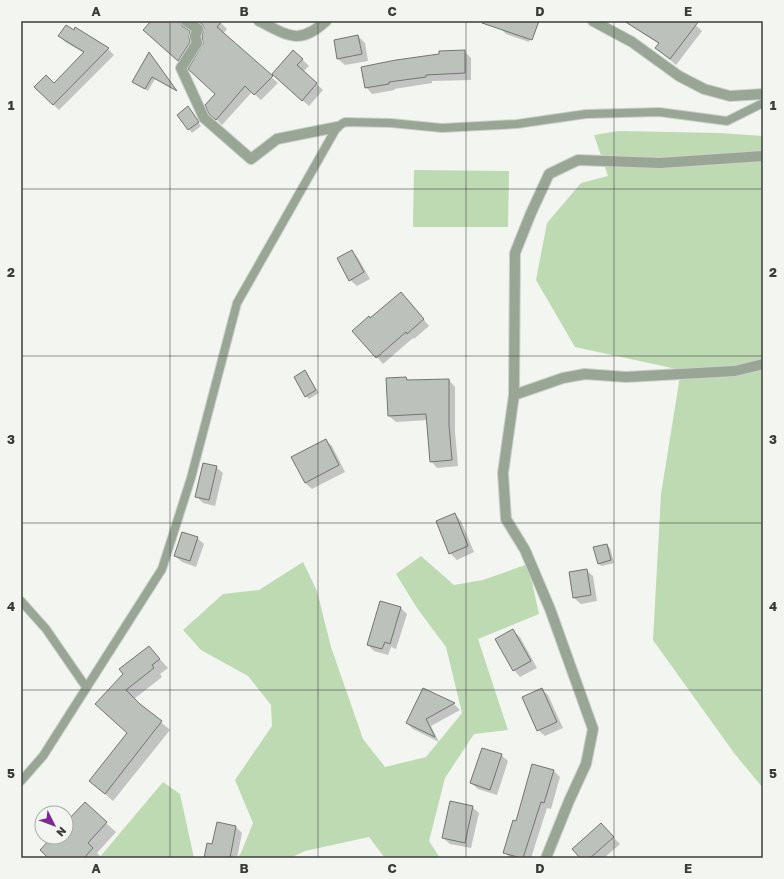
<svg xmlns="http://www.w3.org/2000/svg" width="784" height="879" font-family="'Golos Text',sans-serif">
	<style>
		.green { fill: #bddab3 }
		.shadow { fill: #0003 }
		.building { fill: #bdc1bc; stroke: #727571 }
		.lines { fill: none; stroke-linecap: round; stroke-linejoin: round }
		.service-casing { stroke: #cdd0cc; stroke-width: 10 }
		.minor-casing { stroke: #cdd0cc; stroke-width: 12 }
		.service { stroke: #99a695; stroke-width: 8 }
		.minor { stroke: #99a695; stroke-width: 10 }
		.grid { fill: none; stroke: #3b3c3a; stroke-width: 1; stroke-opacity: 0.55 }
		.neatline { fill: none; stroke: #3b3c3a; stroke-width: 1.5 }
		.grid-label { font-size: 13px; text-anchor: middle; font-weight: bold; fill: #3b3c3a }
	</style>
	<rect width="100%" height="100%" fill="#f2f5f0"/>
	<path class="green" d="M619,131l101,2 43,3v253l-1,17 1,1v381l-29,-35 -81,-113 8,-146 20,-124 -106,-23 -39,-67 11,-57 34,-40 27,-7 -14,-41z
		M414,170l95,1 -1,56h-95z
		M421,556l33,29 29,-5 45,-16 11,50 -61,25 30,91 -34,4 -29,44 -16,63 11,17h-55l-16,-21 -64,14 -15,7h-53l4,-5 12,-30 -18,-43 37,-54 -1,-21 -23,-29 -47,-26 -18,-20 40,-36 36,-4 44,-28 14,29 14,56 32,92 22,28 41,-10 36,-44 -16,-66 -29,-39 -21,-34z
		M163,782l17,12 14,64h-95z"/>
	<path class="shadow" d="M152,21h18l19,11 10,10 -1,6 1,4 5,-8 1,-17 -9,-6h21l4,2 6,6 -4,5 55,49 -17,17 -9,-8 -30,33 -12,-12 7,-19 -28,-26 -1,2 -34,-30z
		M493,21h42l-6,21 -23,-8z
		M624,21h67l11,10 -26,34 -20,-17 3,-4z
		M75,28l33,21 6,6 -55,55 -24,-23 19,-3 30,-31 -19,-11 -5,-6 14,-5z
		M358,36l7,7 3,18 -23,4 -7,-6z
		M464,51l7,7v22l-39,1v2l-38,6 1,1 -23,4 -6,-7z
		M149,53l3,3 25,35 -22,-12 -7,12 -14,-9z
		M302,59l7,7 -6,6 20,18 -14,16 -30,-26z
		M191,111l10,15 -9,7 -14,-18z
		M352,251l6,7 12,21 -13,7 -7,-6z
		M408,300l21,26 -15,13 -1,-1 -30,26 -29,-33 16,-12z
		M305,372l14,21 -10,6 -3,-3z
		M406,378l3,2h40l6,7v45l3,34 -21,2 -6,-7 -3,-41 -32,2 -7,-6z
		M325,440l7,6 13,26 -33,17 -7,-6 -13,-26z
		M216,467l7,6 -8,33 -12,-3 -7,-7z
		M455,514l6,7 13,31 -17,8 -7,-7z
		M197,538l7,6 -8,23 -14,-5 -7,-6z
		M607,545l3,3 4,15 -12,3 -3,-2z
		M586,570l7,6 4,25 -16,3 -7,-6z
		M381,602l20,6 6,6 -11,35 -5,-2 -3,8 -14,-4 -6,-6z
		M513,631l7,6 17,31 -17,9 -6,-7z
		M149,647l19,21 -8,6 2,3 -28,22 36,31 -57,71 -23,-20 38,-48 -24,-21z
		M423,689l31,15 6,6 -29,16 8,16 -26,-13 -6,-6z
		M541,689l7,6 15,33 -18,8 -7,-6z
		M501,755l7,6 -11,34 -19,-6 -7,-6z
		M554,771l6,6 -9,32 -4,-1 -16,50h-21l-5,-6 11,-30z
		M472,807l7,6 -8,35 -21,-4 -7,-6z
		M106,823l10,9 -19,21 5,5h-53l5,-21h12v-13z
		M217,823l19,4 6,6 -5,25h-32l8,-13z
		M607,831l13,13 -16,14h-22z"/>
	<path class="building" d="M151,21h29l2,5 8,5 -1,6 1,5 -12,19 -35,-31z
		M198,21h24l-5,6 56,49 -19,19 -9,-9 -29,34 -7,-6 -4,-9 10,-11 -27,-25 15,-25 -1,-8 2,-8 -1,-3z
		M483,21h56l-7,19 -50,-17z
		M624,21h75l-29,38 -15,-11 4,-5z
		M66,25l8,5 1,-3 34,21 -56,57 -19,-18 12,-12 8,8 30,-31 -26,-16z
		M358,35l4,19 -25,5 -3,-19z
		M293,50l10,9 -6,6 20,18 -15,18 -30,-27z
		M465,50v23l-39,2v2l-37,5v2l-24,4 -4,-21 35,-7 43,-6v-3z
		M149,52l28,39 -25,-14 -7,12 -13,-7z
		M188,106l11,16 -11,8 -11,-15z
		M352,250l12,22 -15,9 -12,-23z
		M401,292l23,27 -17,15 -1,-2 -30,26 -24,-27 17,-15 1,2z
		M305,370l11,20 -11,7 -11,-20z
		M406,377l1,3 42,-1v46l3,35 -22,2 -4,-48 -38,2 -2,-38z
		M326,439l13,26 -34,18 -14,-26z
		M203,463l14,3 -8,34 -14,-3z
		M455,513l13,33 -19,8 -13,-33z
		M182,532l16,5 -8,24 -16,-5z
		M607,544l4,16 -13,4 -5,-17z
		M587,569l4,26 -18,3 -4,-26z
		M380,601l21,6 -11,37 -5,-2 -3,7 -15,-4z
		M513,629l18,32 -18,10 -18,-32z
		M149,646l11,13 -8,6 2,3 -28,22 14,14 22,17 -57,73 -16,-13 38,-48 -32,-29 28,-30 -4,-5z
		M423,688l32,15 -29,16 9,18 -29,-14z
		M542,688l15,34 -20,9 -15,-34z
		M482,748l20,6 -12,36 -20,-7z
		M532,764l22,6 -10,33 -3,-1 -18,56h-2l-18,-5 10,-33 3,1z
		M450,801l23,5 -8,37 -23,-5z
		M85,802l22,20 -19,21 5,5 -9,10h-36l-8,-8 12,-13h14v-15z
		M217,822l19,4 -6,32h-26l3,-15 5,1z
		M601,823l13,14 -24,21h-10l-8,-9z"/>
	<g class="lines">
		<g class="service-casing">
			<path id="service" d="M21,601l25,28 40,58
				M21,781l22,-25 119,-187 29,-91 46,-175 100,-176 8,-5 46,1 51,5 75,-4 69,-10 73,-2 68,9 36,-18"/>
		</g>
		<g class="minor-casing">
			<path id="minor" d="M186,21l12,8 -3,7 2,7 -16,25 23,50 47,41 26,-20 60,-12
				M259,21c28,14 40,25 67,0
				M593,21l39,21 47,34 25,13 26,7 33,-2
				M514,395l49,-17 22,-4 41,3 109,-6 28,-7
				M546,858l23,-57 17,-37 7,-35 -43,-120 -25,-59 -19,-31 -3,-46 11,-78 1,-142 16,-40 18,-39 29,-14 82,3 103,-7"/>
		</g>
		<use href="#service" class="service"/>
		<use href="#minor" class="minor"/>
	</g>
	<path class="grid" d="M170,21v837M318,21v837M466,21v837M614,21v837M21,189h742M21,356h742M21,523h742M21,690h742"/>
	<rect width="784" height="879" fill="none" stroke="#f2f5f0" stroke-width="44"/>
	<g transform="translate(54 825) rotate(132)"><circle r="19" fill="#f2f5f0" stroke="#a9aba7"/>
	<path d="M0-3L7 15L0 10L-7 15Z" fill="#7d2795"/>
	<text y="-6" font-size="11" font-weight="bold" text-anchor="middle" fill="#3b3c3a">N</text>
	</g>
	<rect x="22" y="22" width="740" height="835" class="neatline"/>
	<g class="grid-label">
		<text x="96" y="16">A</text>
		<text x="244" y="16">B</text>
		<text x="392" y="16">C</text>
		<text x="540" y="16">D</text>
		<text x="688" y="16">E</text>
		<text x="11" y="110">1</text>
		<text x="773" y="110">1</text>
		<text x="11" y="277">2</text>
		<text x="773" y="277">2</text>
		<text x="11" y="444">3</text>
		<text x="773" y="444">3</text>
		<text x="11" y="611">4</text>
		<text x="773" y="611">4</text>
		<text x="11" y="778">5</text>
		<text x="773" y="778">5</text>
		<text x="96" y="873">A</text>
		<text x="244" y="873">B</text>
		<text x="392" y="873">C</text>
		<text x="540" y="873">D</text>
		<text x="688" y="873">E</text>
	</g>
</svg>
